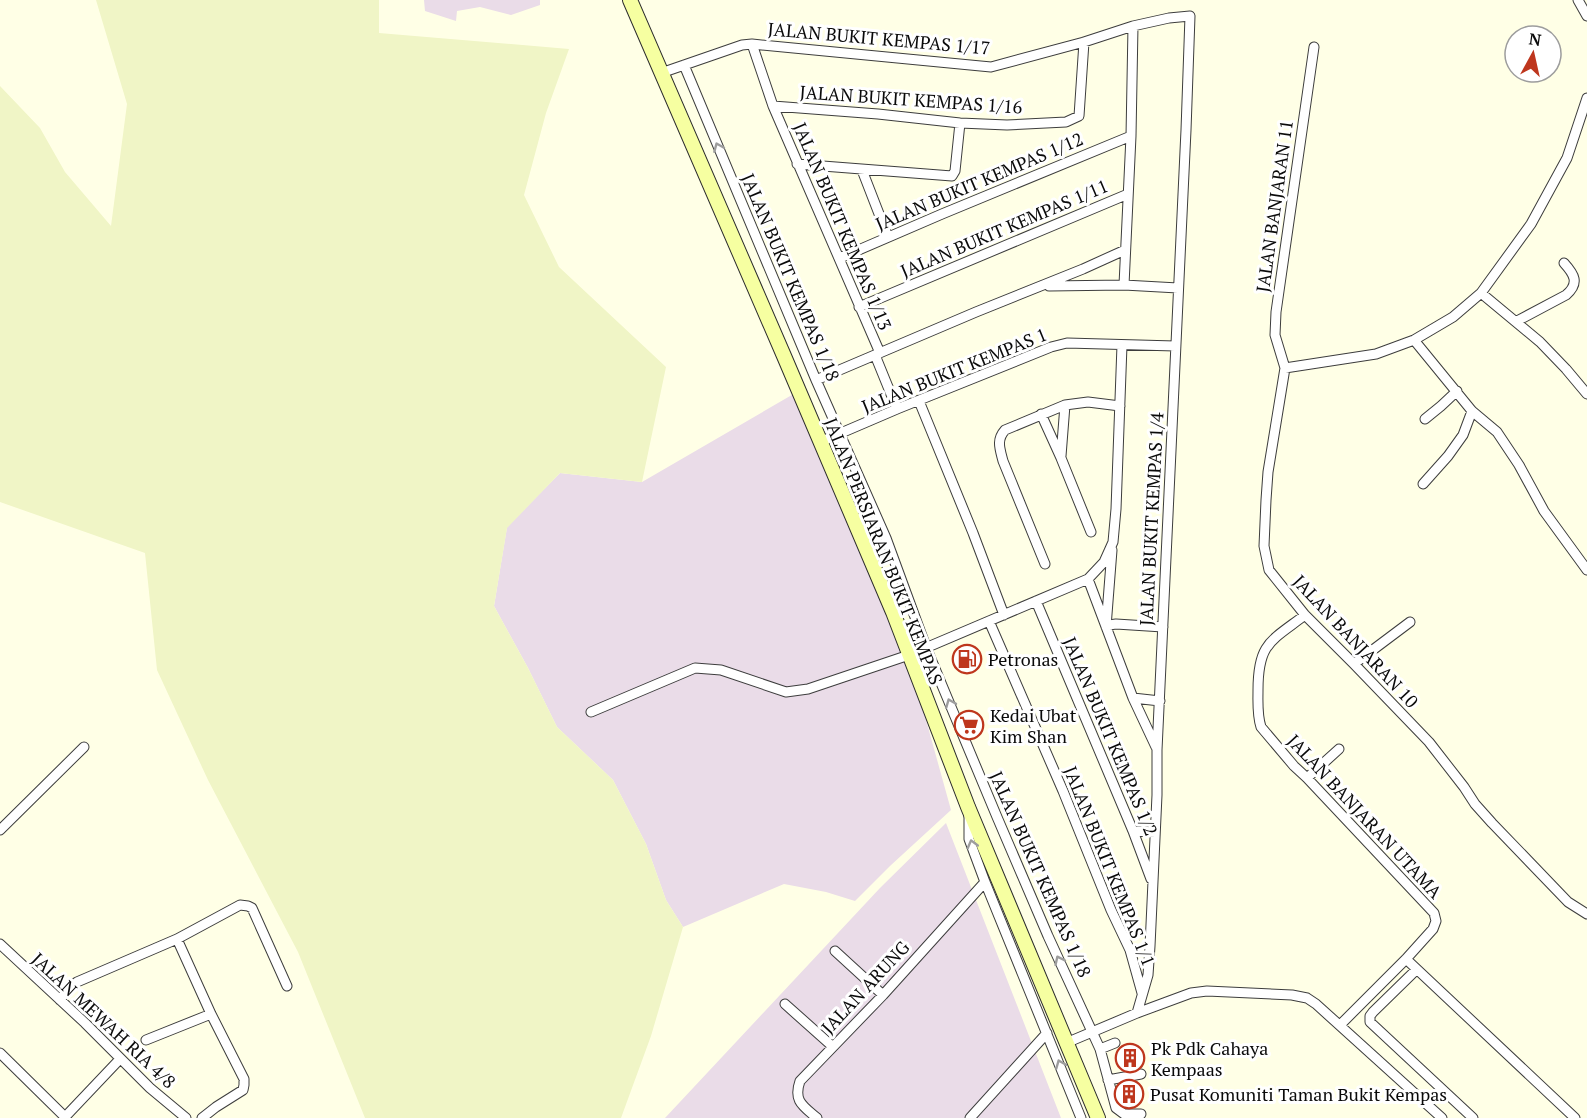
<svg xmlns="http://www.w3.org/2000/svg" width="1587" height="1118" font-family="'PT Serif',serif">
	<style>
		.industrial { fill: #eadce8 }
		.farmland { fill: #f0f5c6 }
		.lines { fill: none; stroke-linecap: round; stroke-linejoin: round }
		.street-casing { stroke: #3d3d3d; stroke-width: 11 }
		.secondary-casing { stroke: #2c2c2c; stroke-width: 16 }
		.street { stroke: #fff; stroke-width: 9 }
		.secondary { stroke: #f6ffa1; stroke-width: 14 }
		.oneway { stroke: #9d9d9d }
		.labels { text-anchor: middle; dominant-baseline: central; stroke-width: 6; stroke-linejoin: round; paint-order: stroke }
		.street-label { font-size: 18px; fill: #0a0a0a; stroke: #fff }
		.poi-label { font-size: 18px; fill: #0a0a0a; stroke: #fff; text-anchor: start }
	</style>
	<rect width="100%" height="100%" fill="#ffffe6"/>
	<path class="industrial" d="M424,0h116v5l-29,10 -31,-8 -23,4 -1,10 -31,-10z
		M797,392l111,263 43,155 -61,56 -35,35 -29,-9 -42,-8 -101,43 -17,-27 -20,-56 -33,-64 -56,-53 -29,-59 -34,-62 13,-79 53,-54 82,9z
		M946,823l115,295h-396l215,-230z"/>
	<path class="farmland" d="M96,0h283v33l190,16 -23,64 -22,82 35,72 107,100 -24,115 -82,-9 -53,55 -13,78 34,62 29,59 56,53 33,64 20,56 17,27 -32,109 -30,82h-256l-67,-166 -90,-172 -51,-110 -12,-117 -145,-51v-416l40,42 25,44 46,54 16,-122z"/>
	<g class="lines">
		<g class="street-casing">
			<path id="street" d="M1578,0l9,16
				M752,44l21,62 107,247
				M1314,47l-38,265 -1,23 10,33 -17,104 -2,28 -2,46 5,24 36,45 49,49 75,78 35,45 11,17 17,19 76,79 19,12
				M684,65l132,315 70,158 40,109 71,170 51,119 52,113 15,-6
				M661,73l81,-28 10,-1 239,23 93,-25 49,-16 36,-8 21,-2 -4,114 -29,620v45l-7,151 -2,29 -11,38
				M773,106l105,8 82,9 47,2 59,-3 13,-6 5,-74
				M797,164l155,12 3,-5 5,-48
				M862,170l26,67
				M840,258l102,-44 189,-78
				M1124,285l7,-149 2,-110
				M1049,286l75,-1 54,3
				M1481,293l59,49 26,27 21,25
				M859,307l269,-113
				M1517,321l49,-26c14,-12 8,-21 -2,-32
				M1414,340l58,71 25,21 22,33 25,46 43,59
				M875,355l22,54
				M1285,368l91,-14 38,-14 39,-23 28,-24 50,-69 36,-66 20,-60
				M816,380l160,-68 107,-43 42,-19
				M919,401l54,132 31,82
				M1041,414l20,44 30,74
				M1425,419l16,-13 16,-15
				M820,442l77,-33 154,-62 16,-4 108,3
				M1061,456l4,-51
				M1423,484l25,-28 15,-21 9,-24
				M1112,550l-6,77 3,-2 7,-1 47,3
				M1045,564l-42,-103c-3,-12 -7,-21 2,-31l60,-25 23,-3 32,4
				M1088,579l45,119 23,49
				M1036,601l97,230 18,48
				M1305,615c-34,26 -47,28 -47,75 0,12 -1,25 3,37l33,39 13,12 127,135 2,8 -3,8 -27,30 -66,66
				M989,621l74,170 48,119 19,40 12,43
				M1354,664l56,-42
				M1133,698l27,3
				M591,712l104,-44 26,2 65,22 22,-3 101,-34 179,-76 16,-17 9,-20 3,-33 6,-164
				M1307,778l32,-29
				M969,815v24l16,43 96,236
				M0,830l84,-83
				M1133,831l22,1
				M177,939l34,75 33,65v6l-1,5 -27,17 -14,11
				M0,944l85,79 65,65 36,30
				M835,951l48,44
				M1406,959l169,159
				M1416,970l-43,42 -3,4v6l103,96
				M60,1000l9,-12 8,-6 100,-43 63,-34 8,1 4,2 35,78
				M785,1004l47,42
				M146,1040l65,-26
				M1066,1043l71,-30 54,-20 16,-2 85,4 15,3 9,6 126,114
				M1100,1049l16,59 8,6h17
				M0,1053l66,65
				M1108,1080l33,-6
				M64,1118l56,-59
				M817,1118c-14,-12 -24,-17 -17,-37l83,-86 102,-113
				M970,1118l77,-85"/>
		</g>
		<g class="secondary-casing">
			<path id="secondary" d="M630,0l154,356 109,256 75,195 130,311"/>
		</g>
		<use href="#street" class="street"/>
		<use href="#secondary" class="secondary"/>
	</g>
	<defs><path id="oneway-chevron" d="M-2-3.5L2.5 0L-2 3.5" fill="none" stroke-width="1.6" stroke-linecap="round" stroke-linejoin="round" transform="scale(1.5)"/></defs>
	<g class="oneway">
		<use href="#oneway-chevron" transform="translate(718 147) rotate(-113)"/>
		<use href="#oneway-chevron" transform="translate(950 703) rotate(-112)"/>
		<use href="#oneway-chevron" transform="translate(972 844) rotate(-105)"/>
		<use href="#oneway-chevron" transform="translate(1059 960) rotate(-115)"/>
		<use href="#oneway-chevron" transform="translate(1060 1064) rotate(-112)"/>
	</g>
	<defs>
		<g id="fuel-ring" transform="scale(1.5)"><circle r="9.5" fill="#fff" stroke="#be361d" stroke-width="1.5"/><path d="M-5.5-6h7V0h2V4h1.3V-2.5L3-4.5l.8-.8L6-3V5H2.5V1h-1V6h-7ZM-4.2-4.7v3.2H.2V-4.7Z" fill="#be361d"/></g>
		<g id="supermarket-ring" transform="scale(1.5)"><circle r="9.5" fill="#fff" stroke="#be361d" stroke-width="1.5"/><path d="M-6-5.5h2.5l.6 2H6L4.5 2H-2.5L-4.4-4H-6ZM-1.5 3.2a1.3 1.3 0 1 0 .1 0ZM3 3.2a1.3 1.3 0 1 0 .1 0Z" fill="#be361d"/></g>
		<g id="building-ring" transform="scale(1.5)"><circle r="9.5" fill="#fff" stroke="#be361d" stroke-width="1.5"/><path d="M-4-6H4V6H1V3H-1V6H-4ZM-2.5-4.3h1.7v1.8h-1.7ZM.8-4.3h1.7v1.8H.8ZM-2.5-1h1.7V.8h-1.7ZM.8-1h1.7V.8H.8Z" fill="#be361d"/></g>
	</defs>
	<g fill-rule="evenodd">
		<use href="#fuel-ring" x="967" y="659"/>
		<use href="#supermarket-ring" x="969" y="725"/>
		<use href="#building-ring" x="1130" y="1058"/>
		<use href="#building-ring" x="1129" y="1094"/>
	</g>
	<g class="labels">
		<g class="street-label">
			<text transform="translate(879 38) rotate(5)">JALAN BUKIT KEMPAS 1/17</text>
			<text transform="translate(911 99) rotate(4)">JALAN BUKIT KEMPAS 1/16</text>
			<text transform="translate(979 181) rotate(-23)">JALAN BUKIT KEMPAS 1/12</text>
			<text transform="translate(1274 206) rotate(-82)">JALAN BANJARAN 11</text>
			<text transform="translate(843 226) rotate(67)">JALAN BUKIT KEMPAS 1/13</text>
			<text transform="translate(1004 228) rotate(-23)">JALAN BUKIT KEMPAS 1/11</text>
			<text transform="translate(791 277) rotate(67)">JALAN BUKIT KEMPAS 1/18</text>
			<text transform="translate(954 370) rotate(-22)">JALAN BUKIT KEMPAS 1</text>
			<text transform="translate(1151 519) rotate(-87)">JALAN BUKIT KEMPAS 1/4</text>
			<text transform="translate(884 551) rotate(68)">JALAN PERSIARAN BUKIT KEMPAS</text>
			<text transform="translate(1356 641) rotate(47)">JALAN BANJARAN 10</text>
			<text transform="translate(1111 736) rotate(67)">JALAN BUKIT KEMPAS 1/2</text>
			<text transform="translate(1365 816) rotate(47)">JALAN BANJARAN UTAMA</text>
			<text transform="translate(1110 866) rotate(68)">JALAN BUKIT KEMPAS 1/1</text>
			<text transform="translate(1041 874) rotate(66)">JALAN BUKIT KEMPAS 1/18</text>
			<text transform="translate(865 987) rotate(-47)">JALAN ARUNG</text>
			<text transform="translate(104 1020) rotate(43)">JALAN MEWAH RIA 4/8</text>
		</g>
		<g class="poi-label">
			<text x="988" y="659">Petronas</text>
			<text x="990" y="715">Kedai Ubat<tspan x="990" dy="21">Kim Shan</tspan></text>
			<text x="1151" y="1048">Pk Pdk Cahaya<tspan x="1151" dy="21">Kempaas</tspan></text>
			<text x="1150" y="1094">Pusat Komuniti Taman Bukit Kempas</text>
		</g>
	</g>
	<g transform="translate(1533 54) rotate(8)"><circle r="28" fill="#ffffff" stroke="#9d9d9d" stroke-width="1.5"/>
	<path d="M0-4.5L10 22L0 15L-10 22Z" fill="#be361d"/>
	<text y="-9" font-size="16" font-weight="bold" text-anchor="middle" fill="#0a0a0a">N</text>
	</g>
</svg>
